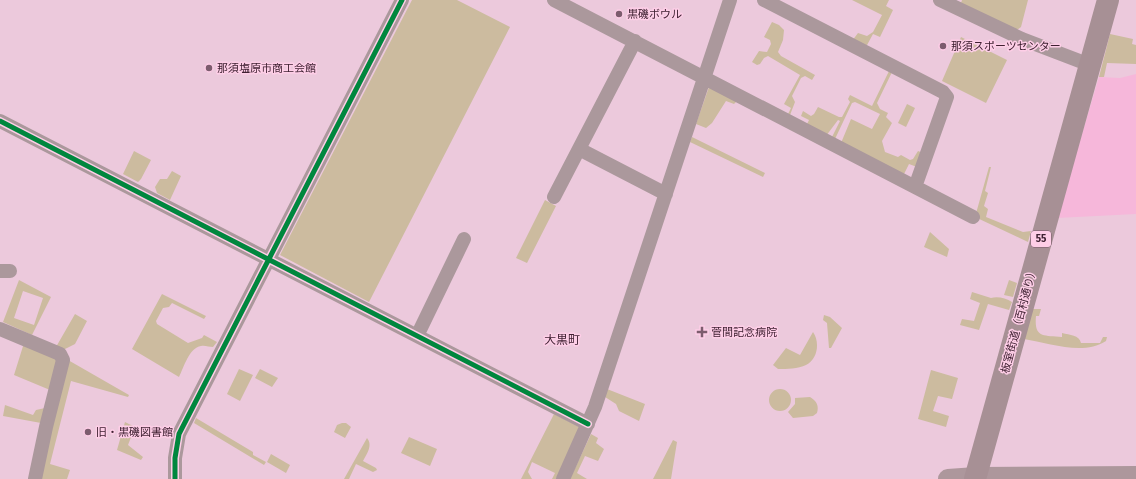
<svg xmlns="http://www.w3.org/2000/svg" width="1136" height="479" font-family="'Fira Sans','Noto Sans JP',sans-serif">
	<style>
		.built { fill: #f6b7da }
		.green { fill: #ccbb9f; fill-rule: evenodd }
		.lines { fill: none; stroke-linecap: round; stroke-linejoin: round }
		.street { stroke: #ab989c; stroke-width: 14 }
		.secondary { stroke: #ad979c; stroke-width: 20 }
		.primary { stroke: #a79095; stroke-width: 22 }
		.cycleway-casing { stroke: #fecee7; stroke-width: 8 }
		.cycleway { stroke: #00873e; stroke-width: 5 }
		.poi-dot { fill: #7c5c6e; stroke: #fecee7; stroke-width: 1.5 }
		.labels { text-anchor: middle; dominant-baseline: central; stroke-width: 3; stroke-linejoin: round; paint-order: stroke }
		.shield { fill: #fecee7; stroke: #785568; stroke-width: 1 }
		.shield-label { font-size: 10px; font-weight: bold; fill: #3f2132 }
		.poi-label { font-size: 11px; fill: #3f2132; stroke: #fecee7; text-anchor: start }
		.street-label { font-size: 11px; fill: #3f2132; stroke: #fecee7 }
		.neighbourhood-label { font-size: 12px; fill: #3f2132; stroke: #fecee7 }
	</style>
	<rect width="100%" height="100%" fill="#ecc9dc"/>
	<path class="built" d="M1136,74v140l-79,4 42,-141 21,1z"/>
	<path class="green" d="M412,0h45l53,27 -141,275 -89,-47z
		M852,0h37l-3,6 7,4 -13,27 -7,-3 -7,13 -14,-6 6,-8 9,3 6,-4 9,-17z
		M962,0h66l-7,27 -4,3 -56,-27z
		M772,22l7,3 5,5 -1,10 -5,12 3,4 34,19 -3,5 -7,-4 -4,2 -9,18 3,6 -5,13 -2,-1 3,-6 -7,-4 16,-29 -32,-19 -4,2 -4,6 -3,1 -5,-3 7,-11 8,1 4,-8 -1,-4 -6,-3z
		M1110,34l23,5 -1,5 4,1v19l-29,-1 -3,14h-5z
		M961,37l46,23 -21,43 -44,-22z
		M890,69l3,1 -16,33 3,6 8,4 -2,4 6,6 -10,18 3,11 13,5 3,-2 9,5 3,-1 5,-8 5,2 -6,14 -8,-3 -5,10 -63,-31 10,-24 21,10 8,-15 -25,-12 -3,1 -17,36 -3,-2 8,-16 -2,-1 -12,16 -20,-10 3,-6 -8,-4 2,-5 8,5 3,-2 4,-7 21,10h3l8,-15 -2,-3 2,-4 22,11z
		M710,84l28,16 -4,4 -8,-3 -14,22 -6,5 -10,-4z
		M907,104l8,4 -9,19 -8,-4z
		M692,137l73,36 -2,4 -73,-35z
		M134,151l17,9 -10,19 -3,3 -15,-8z
		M989,167h2l-6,24 3,2 -4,13 4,3 -2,8 37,15 8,-1 -3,11 -53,-25z
		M172,171l9,5 -11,24 -13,-7 -2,-6 5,-8h7z
		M545,200l11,6 -29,57 -11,-5z
		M930,232l19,17 -2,8 -23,-10z
		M19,280l32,17 -19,38 -29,-13zM23,291l20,7 -9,27 -20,-7z
		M1009,280l8,3 -4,14 -9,-2z
		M972,292l19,6c6,-2 15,0 21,4l-3,8 -21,-6 -9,26 -19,-5 2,-6 12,2 6,-18 -10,-4z
		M162,294l44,22 -2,3 -32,-16 -3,4 -6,1 -7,13 1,3 31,19 14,-5 2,-3 13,7 -4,5c-4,0 -8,-2 -12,-1 -12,2 -17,21 -22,31l-47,-28z
		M1031,309h10l-2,7h-3c-2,22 7,19 26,21v-4c8,2 17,2 19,10h19l3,-6h4l-1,4c-23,15 -57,2 -82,-2z
		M75,314l12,7 -12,23 -12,6 -7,-3z
		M824,315l6,2 12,11 -11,20h-2l-2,-25 -4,-3z
		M813,332c7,10 5,27 -7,33 -8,4 -19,4 -28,4l-5,-4 13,-17 14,7z
		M24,343l33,16 -7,31 -36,-15z
		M68,360l61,35 -1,2 -57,-16 -21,83 20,6 -3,9h-27z
		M239,369l14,6 -13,26 -13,-7z
		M260,369l18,9 -6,9 -17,-9z
		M931,370l27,8 -6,21 -14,-3 -5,15 16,5 -3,11 -28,-8z
		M607,389l38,15 -6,17 -20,-10 -3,-7 -11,-7z
		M769 400a11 11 0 1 1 22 0a11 11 0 1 1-22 0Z
		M810,397c7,4 9,9 7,16l-4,3 -20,2 -5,-6 7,-8v-6z
		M5,405l28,10 3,-5 9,-2 -4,15 -38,-7z
		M554,414l27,14 -25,51h-4l3,-6 -23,-11 -4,10 4,7h-11z
		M196,418l57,34v3l13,7 -2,3 -70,-42z
		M125,422l10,5 -7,18 15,12 -2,3 -24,-10z
		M342,423h4l5,4 -6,11 -11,-6 3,-7z
		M591,434l7,4 -2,5 8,6 -6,12 -13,-5 -8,17 10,6h-17z
		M409,437l28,12 -7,17 -29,-13z
		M367,438c6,7 0,16 -4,23l13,7 1,2 -4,2 -17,-8 -7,15h-5z
		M673,440l4,2 -6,37h-18z
		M271,454l19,11 -4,8 -19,-11z"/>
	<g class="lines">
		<path class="street" d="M554,0l419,217
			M764,0l179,92 4,5 -32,90
			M940,0l82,39 68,26
			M0,121l588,303
			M579,149l87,45
			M554,197l81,-156
			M0,271h10
			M0,329l60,25 3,6 -17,67 -11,52
			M417,336l47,-97
			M175,479v-21l4,-24 223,-434
			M563,479l32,-72 135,-407"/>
		<path class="secondary" d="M948,479l28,-2 160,-1"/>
		<path class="primary" d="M975,479l133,-479"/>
		<g class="cycleway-casing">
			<path id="cycleway" d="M0,121l588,303
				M175,479v-21l4,-24 223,-434"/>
		</g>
		<use href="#cycleway" class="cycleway"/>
	</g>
	<g class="poi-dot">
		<circle cx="619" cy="14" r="4"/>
		<circle cx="943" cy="46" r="4"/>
		<circle cx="209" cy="68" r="4"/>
		<path d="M700 326h4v4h4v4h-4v4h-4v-4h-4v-4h4z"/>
		<circle cx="88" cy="432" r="4"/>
	</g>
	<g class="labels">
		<rect class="shield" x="1031" y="231" width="20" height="16" rx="3"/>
		<g class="shield-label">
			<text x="1041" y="239">55</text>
		</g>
		<g class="poi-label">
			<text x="627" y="14">黒磯ボウル</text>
			<text x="951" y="46">那須スポーツセンター</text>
			<text x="217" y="68">那須塩原市商工会館</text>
			<text x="711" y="332">菅間記念病院</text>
			<text x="96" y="432">旧・黒磯図書館</text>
		</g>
		<g class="street-label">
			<text transform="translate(1019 320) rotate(-75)">板室街道（百村通り）</text>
		</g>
		<g class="neighbourhood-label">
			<text x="562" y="340">大黒町</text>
		</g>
	</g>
</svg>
